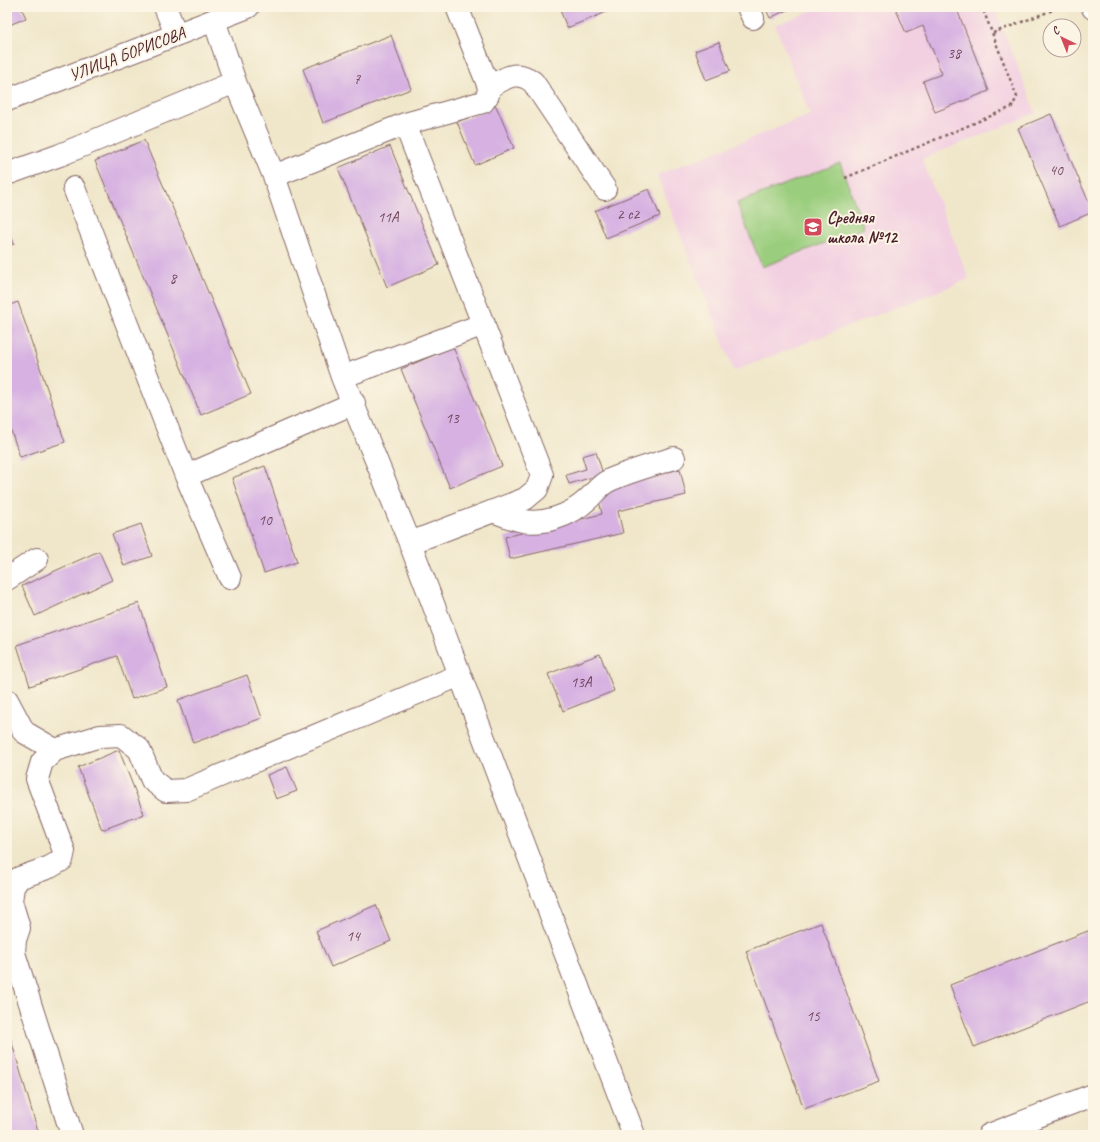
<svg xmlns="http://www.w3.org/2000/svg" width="1100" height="1142" font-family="Caveat,sans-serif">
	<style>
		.built { fill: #f2cfe1 }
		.green { fill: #9acd7d; stroke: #727654 }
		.building { fill: #d6b1e2 }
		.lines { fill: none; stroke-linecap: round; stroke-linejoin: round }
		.minor-casing { stroke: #846563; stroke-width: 24 }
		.major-casing { stroke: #846563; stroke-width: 24 }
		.path { stroke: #846563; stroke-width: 2.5; stroke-dasharray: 3 3; stroke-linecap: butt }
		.minor { stroke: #fff; stroke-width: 22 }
		.major { stroke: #fff; stroke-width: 22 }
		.labels { text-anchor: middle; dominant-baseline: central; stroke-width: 4; stroke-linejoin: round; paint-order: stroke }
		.number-label { font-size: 15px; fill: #6d4459 }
		.street-label { font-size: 17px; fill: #4a1f2b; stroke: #fcf5e5 }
		.poi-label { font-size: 17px; font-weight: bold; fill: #4a1f2b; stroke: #fcf5e5; text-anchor: start }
	</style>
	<rect width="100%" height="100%" fill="#fcf5e5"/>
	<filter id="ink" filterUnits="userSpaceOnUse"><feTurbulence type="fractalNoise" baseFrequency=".025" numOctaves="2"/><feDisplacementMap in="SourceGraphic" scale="8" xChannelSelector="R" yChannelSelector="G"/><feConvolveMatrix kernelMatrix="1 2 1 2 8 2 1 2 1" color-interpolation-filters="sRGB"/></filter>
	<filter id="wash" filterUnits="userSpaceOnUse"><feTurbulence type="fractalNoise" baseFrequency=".012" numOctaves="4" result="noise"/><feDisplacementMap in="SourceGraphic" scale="16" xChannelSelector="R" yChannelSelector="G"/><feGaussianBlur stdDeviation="0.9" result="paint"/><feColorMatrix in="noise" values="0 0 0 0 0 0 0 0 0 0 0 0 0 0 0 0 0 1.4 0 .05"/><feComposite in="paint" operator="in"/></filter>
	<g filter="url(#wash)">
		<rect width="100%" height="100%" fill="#f0e7cb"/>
		<path class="built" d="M822,7h172l42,106 -114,46 47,120 -235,92 -77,-196 153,-60 -35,-90z"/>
		<path class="green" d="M840,163l24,65 -102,39 -25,-64z"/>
		<g id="blocks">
			<path class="building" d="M7,7h14l5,11 -19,8z
				M559,7h60l-52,21z
				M765,7h23l1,2 -19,9z
				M895,7h61l33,84 -54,21 -12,-31 19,-7 -19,-48 -17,7z
				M391,35l20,54 -88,34 -20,-54z
				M719,42l11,29 -24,9 -11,-29z
				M496,106l18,42 -39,17 -18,-43z
				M1051,114l42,98 -33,14 -42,-98z
				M144,140l107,254 -50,21 -106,-254z
				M390,146l49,119 -52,22 -49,-119z
				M649,189l11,27 -54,22 -11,-27z
				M7,225l7,19 -7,2z
				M18,302l47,140 -45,15 -13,-38v-113z
				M453,347l49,119 -52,22 -49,-119z
				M596,452l7,22 -34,10 -3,-9 20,-6 -4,-13z
				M265,466l32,96 -33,11 -32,-95z
				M680,469l6,26 -68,16 5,22 -113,26 -5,-22 97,-23 -4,-18 12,-3 -2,-7z
				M141,524l11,32 -28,10 -12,-32z
				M99,551l13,29 -77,36 -13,-30z
				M139,603l28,84 -35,12 -15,-43 -87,30 -13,-41z
				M600,654l14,37 -51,20 -15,-37z
				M247,675l15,43 -69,25 -15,-43z
				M119,750l25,64 -42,16 -24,-63z
				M287,767l10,24 -21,8 -9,-24z
				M376,905l15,36 -60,26 -15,-36z
				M821,923l58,158 -75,28 -58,-158z
				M1093,929v71l-119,47 -24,-62z
				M9,1033l30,102h-32v-101z"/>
		</g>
	</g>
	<g filter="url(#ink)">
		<use href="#blocks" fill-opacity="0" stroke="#846563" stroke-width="1"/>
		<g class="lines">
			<g class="minor-casing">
				<path id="minor" d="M165,7l11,27
					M748,7l5,11
					M489,87c17,-9 27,-18 44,-5l72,107
					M7,100l241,-93
					M405,124l137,351 -5,14 -12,10 -115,44
					M7,174l53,-19 175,-73
					M274,176l131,-52 78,-22 5,-7 1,-8 -32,-80
					M74,188l112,288 44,102
					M342,377l142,-53
					M186,476l168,-73
					M493,511c8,3 17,7 26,9 23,6 51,-4 68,-20 8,-7 12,-15 23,-20 20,-9 43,-15 64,-22
					M7,579l30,-20
					M460,675l174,460
					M7,700l17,32 31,18
					M72,1135l-58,-182 1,-13 4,-12 -8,-27 2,-14 6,-9 31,-11 12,-7 2,-9 -27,-72 5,-17 13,-12 45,-14 21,-1 18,14 13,31 14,11 20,-1 274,-115 -50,-132 -68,-166 -68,-201 -39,-94 -21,-62
					M989,1135l104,-40"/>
			</g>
			<g class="major-casing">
				<path id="major" d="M1093,7v1"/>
			</g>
			<path class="path" d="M993,33l68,-26
				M845,178l167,-71 5,-10 -35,-90"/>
			<use href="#minor" class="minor"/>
			<use href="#major" class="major"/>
		</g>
	</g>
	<defs>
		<g id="school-square" transform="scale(1)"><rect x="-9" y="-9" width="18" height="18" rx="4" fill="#d1495b" stroke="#fcf5e5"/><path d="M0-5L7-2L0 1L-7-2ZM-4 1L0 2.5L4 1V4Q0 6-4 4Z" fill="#fff"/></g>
	</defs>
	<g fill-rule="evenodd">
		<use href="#school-square" x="813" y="227"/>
	</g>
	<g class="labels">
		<g class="number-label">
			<text x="954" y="53">38</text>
			<text x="357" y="79">7</text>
			<text x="1056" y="170">40</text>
			<text x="628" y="214">2 с2</text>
			<text x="388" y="217">11А</text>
			<text x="173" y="278">8</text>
			<text x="452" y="418">13</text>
			<text x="265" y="520">10</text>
			<text x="581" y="682">13А</text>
			<text x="353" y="936">14</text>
			<text x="813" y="1016">15</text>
		</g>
		<g class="street-label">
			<text transform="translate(127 54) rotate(-21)">УЛИЦА БОРИСОВА</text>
		</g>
		<g class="poi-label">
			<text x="827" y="217">Средняя<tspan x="827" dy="20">школа №12</tspan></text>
		</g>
	</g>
	<rect width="1100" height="1142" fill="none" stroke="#fcf5e5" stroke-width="24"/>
	<g transform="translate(1062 38) rotate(317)"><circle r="19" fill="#fcf5e5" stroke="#b59f9b"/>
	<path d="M0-3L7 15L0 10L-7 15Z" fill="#d1495b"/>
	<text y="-6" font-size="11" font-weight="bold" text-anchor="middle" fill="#4a1f2b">С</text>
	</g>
</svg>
